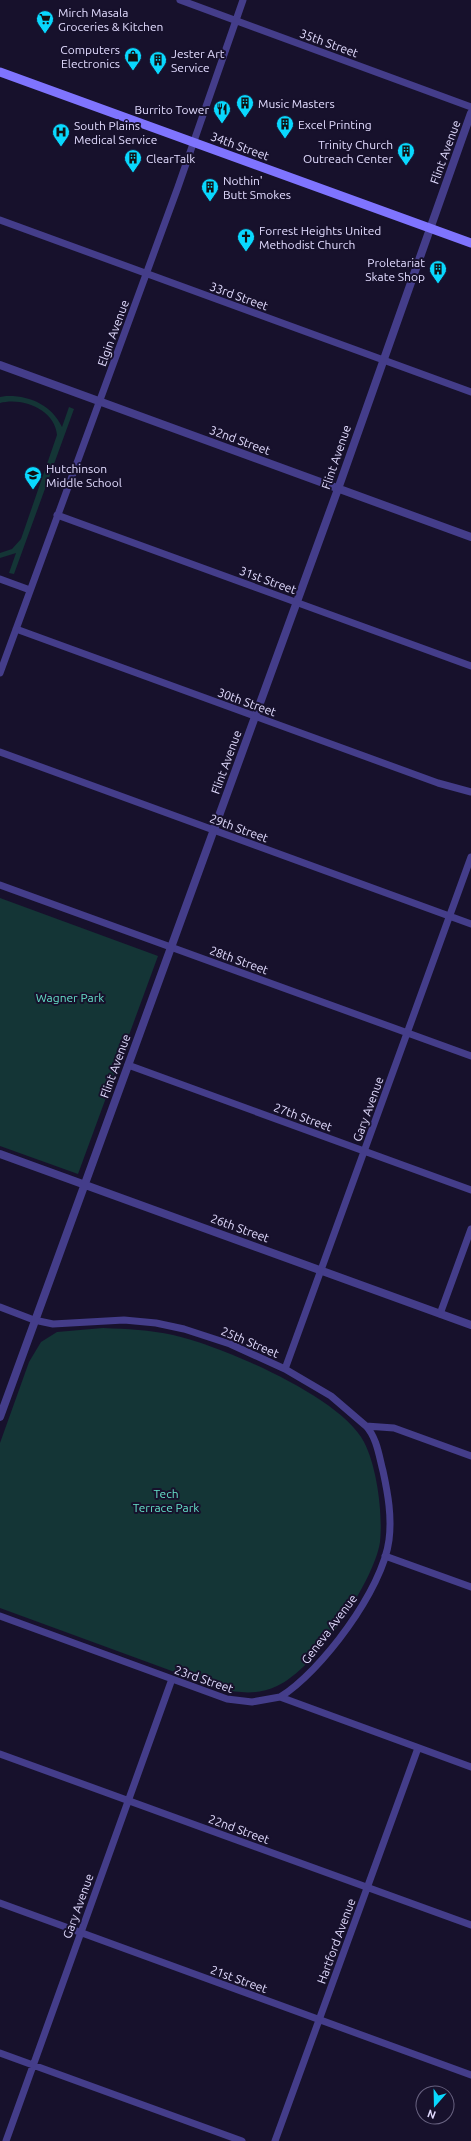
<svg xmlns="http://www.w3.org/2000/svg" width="471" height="2141" font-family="Ubuntu,sans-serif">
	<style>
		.green { fill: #143536 }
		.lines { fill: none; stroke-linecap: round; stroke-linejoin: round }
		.minor { stroke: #443d8a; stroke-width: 7 }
		.tertiary { stroke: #443d8a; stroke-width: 8 }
		.secondary { stroke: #7f74fe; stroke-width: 9 }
		.labels { text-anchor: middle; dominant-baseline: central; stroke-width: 4; stroke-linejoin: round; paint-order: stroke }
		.poi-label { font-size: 12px; fill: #e2dcff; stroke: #17112c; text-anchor: start }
		.street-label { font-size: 12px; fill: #e2dcff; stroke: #17112c }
		.park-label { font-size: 12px; fill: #66e1c9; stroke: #17112c }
	</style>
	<rect width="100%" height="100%" fill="#17112c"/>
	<path class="green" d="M6,396c23,-1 46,9 56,31l7,-20 5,2 -60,165 -5,-1 7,-20 -16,5v-5l12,-4 9,-10 36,-104c-2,-26 -35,-38 -57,-32v-6z
		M0,898l158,58 -80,218 -78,-28z
		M103,1328c24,1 47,2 70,7 49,11 168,62 191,107 13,25 19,72 16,100 -6,40 -66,128 -103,144 -19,9 -37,7 -56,3l-221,-81v-165l29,-81 12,-20 16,-10z"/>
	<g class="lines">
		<path class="minor" d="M180,0l291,107
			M0,220l471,172
			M57,515l414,151
			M0,579l30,11
			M16,629l422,154 33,9
			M0,673l178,-486 65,-187
			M0,752l471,172
			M0,885l471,171
			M128,1065l343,125
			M0,1307l34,13 19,4 71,-4 32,3 28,6 46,15 55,25 46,27 35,30 28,2 77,28
			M440,1314l31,-85
			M285,1369l186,-512
			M385,1556l86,31
			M0,1616l227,83 25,3 28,-5 191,70
			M280,1697c41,-25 103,-108 109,-157 3,-23 -1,-46 -6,-69 -4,-15 -6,-33 -17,-45
			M0,1754l471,171
			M0,1903l471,172
			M0,2053l242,88
			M6,2141l166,-462
			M275,2141l143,-393"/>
		<path class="tertiary" d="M0,365l471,172
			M0,1154l471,171
			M0,1417l338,-928 133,-376"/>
		<path class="secondary" d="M0,72l471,171"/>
	</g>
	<defs>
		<g id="supermarket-pin" transform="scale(0.9)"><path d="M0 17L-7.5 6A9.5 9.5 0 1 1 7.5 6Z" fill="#09d8fe" stroke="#17112c"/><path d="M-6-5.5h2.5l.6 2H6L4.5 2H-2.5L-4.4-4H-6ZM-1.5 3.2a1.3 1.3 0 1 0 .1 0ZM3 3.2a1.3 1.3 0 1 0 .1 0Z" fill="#111"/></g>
		<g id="shop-pin" transform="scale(0.9)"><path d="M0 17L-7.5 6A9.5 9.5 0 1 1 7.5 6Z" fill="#09d8fe" stroke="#17112c"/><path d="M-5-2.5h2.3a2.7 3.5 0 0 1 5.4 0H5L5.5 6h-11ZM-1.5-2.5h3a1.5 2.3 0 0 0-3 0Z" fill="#111"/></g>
		<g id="building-pin" transform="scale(0.9)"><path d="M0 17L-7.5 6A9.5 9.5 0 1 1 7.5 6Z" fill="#09d8fe" stroke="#17112c"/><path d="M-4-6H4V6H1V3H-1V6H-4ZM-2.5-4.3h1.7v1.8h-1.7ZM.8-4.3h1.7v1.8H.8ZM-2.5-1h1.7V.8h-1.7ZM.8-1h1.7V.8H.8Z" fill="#111"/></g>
		<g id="restaurant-pin" transform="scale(0.9)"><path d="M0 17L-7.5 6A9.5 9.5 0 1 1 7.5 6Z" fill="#09d8fe" stroke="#17112c"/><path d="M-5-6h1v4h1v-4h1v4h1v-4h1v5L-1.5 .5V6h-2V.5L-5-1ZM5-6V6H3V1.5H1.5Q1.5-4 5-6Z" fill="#111"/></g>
		<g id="hospital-pin" transform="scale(0.9)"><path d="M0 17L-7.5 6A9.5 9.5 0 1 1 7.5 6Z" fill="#09d8fe" stroke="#17112c"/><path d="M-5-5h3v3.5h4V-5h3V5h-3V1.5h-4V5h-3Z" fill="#111"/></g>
		<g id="church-pin" transform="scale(0.9)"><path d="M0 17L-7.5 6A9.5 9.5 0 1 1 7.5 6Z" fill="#09d8fe" stroke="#17112c"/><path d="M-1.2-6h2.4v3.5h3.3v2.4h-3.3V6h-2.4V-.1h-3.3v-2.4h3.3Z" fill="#111"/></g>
		<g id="school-pin" transform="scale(0.9)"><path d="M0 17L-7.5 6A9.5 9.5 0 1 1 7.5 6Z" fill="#09d8fe" stroke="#17112c"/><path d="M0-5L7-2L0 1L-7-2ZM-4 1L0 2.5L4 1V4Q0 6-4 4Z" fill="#111"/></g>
	</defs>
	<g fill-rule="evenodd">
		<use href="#supermarket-pin" x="45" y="19"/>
		<use href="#shop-pin" x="133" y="56"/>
		<use href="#building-pin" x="158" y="60"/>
		<use href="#building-pin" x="245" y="103"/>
		<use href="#restaurant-pin" x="222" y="109"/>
		<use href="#building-pin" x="285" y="124"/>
		<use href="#hospital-pin" x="61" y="132"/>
		<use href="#building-pin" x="406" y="151"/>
		<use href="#building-pin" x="133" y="158"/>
		<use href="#building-pin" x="210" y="187"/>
		<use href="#church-pin" x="246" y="237"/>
		<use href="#building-pin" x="438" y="269"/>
		<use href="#school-pin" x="33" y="475"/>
	</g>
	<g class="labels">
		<g class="poi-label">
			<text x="58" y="12">Mirch Masala<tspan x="58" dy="14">Groceries &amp; Kitchen</tspan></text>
			<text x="120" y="49" text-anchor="end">Computers<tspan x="120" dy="14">Electronics</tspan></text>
			<text x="171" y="53">Jester Art<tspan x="171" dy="14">Service</tspan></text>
			<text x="258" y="103">Music Masters</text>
			<text x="209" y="109" text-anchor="end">Burrito Tower</text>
			<text x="298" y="124">Excel Printing</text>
			<text x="74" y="125">South Plains<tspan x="74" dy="14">Medical Service</tspan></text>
			<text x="393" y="144" text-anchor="end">Trinity Church<tspan x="393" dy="14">Outreach Center</tspan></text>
			<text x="146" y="158">ClearTalk</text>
			<text x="223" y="180">Nothin'<tspan x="223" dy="14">Butt Smokes</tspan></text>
			<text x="259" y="230">Forrest Heights United<tspan x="259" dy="14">Methodist Church</tspan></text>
			<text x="425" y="262" text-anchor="end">Proletariat<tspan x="425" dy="14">Skate Shop</tspan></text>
			<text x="46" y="468">Hutchinson<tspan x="46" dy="14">Middle School</tspan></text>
		</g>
		<g class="street-label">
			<text transform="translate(329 43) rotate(20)">35th Street</text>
			<text transform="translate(240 146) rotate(20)">34th Street</text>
			<text transform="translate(445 152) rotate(-70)">Flint Avenue</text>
			<text transform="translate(239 296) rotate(20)">33rd Street</text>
			<text transform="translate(113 333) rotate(-70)">Elgin Avenue</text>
			<text transform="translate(240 440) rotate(20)">32nd Street</text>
			<text transform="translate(336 457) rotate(-71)">Flint Avenue</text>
			<text transform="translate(268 580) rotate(20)">31st Street</text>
			<text transform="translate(247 702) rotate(20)">30th Street</text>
			<text transform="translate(226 762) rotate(-70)">Flint Avenue</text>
			<text transform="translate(239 828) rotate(20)">29th Street</text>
			<text transform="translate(239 960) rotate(20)">28th Street</text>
			<text transform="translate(115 1066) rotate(-70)">Flint Avenue</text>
			<text transform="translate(368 1109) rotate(-70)">Gary Avenue</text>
			<text transform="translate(303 1117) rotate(20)">27th Street</text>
			<text transform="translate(240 1228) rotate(20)">26th Street</text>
			<text transform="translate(250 1342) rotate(23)">25th Street</text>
			<text transform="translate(329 1629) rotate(-53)">Geneva Avenue</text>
			<text transform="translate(204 1679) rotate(19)">23rd Street</text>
			<text transform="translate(239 1829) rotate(20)">22nd Street</text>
			<text transform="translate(78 1906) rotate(-70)">Gary Avenue</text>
			<text transform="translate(336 1941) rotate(-70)">Hartford Avenue</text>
			<text transform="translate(239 1979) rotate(20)">21st Street</text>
		</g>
		<g class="park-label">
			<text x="70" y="997">Wagner Park</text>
			<text x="166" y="1493">Tech<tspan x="166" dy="14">Terrace Park</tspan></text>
		</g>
	</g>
	<g transform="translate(435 2105) rotate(200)"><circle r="19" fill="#17112c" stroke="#686280"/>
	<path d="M0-3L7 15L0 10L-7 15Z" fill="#09d8fe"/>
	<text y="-6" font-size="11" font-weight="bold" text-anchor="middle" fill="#e2dcff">N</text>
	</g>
</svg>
